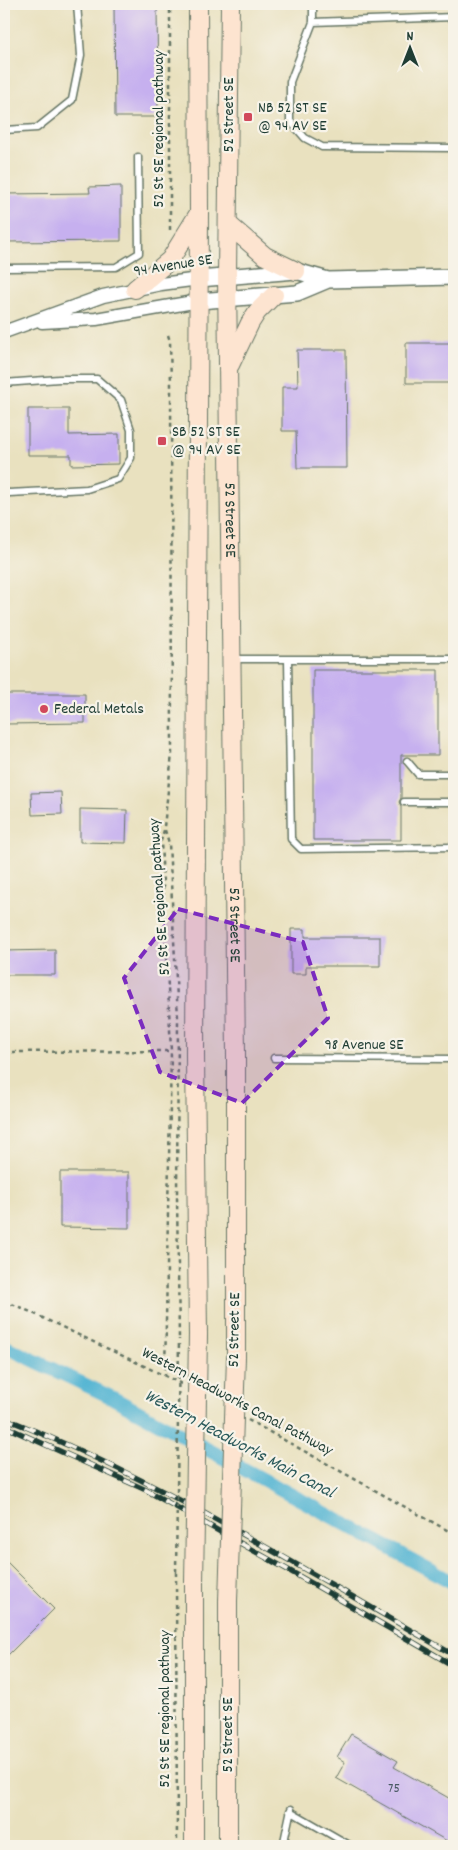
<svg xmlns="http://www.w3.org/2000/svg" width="458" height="1850" font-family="Dekko,sans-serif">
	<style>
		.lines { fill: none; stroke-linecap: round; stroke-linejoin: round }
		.canal { stroke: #54b5d3; stroke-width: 14 }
		.building { fill: #c6b0ef }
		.service-casing { stroke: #667665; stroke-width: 9 }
		.minor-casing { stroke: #667665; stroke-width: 15 }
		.tertiary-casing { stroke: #667665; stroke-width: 18 }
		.secondary-casing { stroke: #667665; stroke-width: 20 }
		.path { stroke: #667665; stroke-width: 2.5; stroke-dasharray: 4 4; stroke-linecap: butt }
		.service { stroke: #fff; stroke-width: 6 }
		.minor { stroke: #fff; stroke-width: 12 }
		.tertiary { stroke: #fff; stroke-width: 15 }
		.secondary { stroke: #fde4d0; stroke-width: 18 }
		.rail-casing { stroke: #1f3d34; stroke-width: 5.5 }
		.rail { stroke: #f7f3e8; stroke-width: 4; stroke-dasharray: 11; stroke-linecap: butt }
		.secondary-bridge-casing { stroke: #667665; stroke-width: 20; stroke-linecap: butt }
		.path-bridge { stroke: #667665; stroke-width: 2.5; stroke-dasharray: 4 4; stroke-linecap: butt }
		.secondary-bridge { stroke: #fde4d0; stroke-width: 18 }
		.marked { fill: #7b2cbf; fill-opacity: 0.2; stroke: #7b2cbf; stroke-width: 4; stroke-dasharray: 10 6; stroke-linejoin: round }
		.poi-dot { fill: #d1495b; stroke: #f7f3e8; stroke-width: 2 }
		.labels { text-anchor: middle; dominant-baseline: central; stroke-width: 4.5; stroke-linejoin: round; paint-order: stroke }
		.number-label { font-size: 14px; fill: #495a63 }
		.poi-label { font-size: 16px; fill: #1f3d34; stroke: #f7f3e8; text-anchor: start }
		.street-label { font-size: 16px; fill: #1f3d34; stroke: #f7f3e8 }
		.water-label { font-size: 18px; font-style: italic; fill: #2c5b5c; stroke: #f7f3e8 }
	</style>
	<rect width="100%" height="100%" fill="#f7f3e8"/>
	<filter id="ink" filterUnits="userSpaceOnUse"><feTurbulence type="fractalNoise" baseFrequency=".02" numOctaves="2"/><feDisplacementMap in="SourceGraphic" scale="10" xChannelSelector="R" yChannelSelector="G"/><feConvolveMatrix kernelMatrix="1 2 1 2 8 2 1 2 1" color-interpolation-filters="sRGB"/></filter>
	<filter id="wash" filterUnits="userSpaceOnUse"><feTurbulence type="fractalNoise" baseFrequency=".0096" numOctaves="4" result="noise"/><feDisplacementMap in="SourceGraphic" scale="20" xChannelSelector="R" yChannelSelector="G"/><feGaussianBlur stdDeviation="1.12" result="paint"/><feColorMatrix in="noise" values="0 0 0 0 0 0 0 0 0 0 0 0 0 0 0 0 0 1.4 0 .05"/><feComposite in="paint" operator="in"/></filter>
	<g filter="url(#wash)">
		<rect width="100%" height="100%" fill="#e9e1bf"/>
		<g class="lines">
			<path class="canal" d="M4,1346l109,52 341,185"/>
		</g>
		<g id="blocks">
			<path class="building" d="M114,4h43l1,113h-43z
				M121,186v55l-117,1v-48l86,-1 -1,-6z
				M406,343h48v40h-48z
				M297,350h49l1,118h-50l-1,-37h-14v-44h16z
				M28,409h41v26l50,-1v30l-48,1v-10h-43z
				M313,670h125v85h-37v43l-2,4 2,4v34h-88z
				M4,694h81v29l-81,1z
				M61,792l1,22 -30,1 -1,-22z
				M80,809l47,1 -1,33 -46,-1z
				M291,929h14v8h75v29h-74v8h-15z
				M55,950v25h-51v-24z
				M60,1172h69v56l-69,-1z
				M4,1559l50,50 -50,50z
				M351,1734l47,27 -4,6 60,34v44l-118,-67 9,-16 -8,-5z"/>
		</g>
	</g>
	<g filter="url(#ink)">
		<use href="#blocks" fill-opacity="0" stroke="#667665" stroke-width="1"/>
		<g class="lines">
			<g class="service-casing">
				<path id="service" d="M313,4v18l-23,60v39l15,17 17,9 132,1
					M313,22l141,-5
					M4,130l33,-2 35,-28 9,-45 -4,-51
					M4,268l112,-1 23,-14 -1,-96
					M4,383l55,-4h38l24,21 10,30v28l-13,21 -31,10 -78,4 -5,-1
					M232,659h56l3,180 10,10 153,-2
					M288,659h166
					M407,761l11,13h36
					M404,802h50
					M274,1058l180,1
					M290,1811l61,35
					M283,1846l8,-37"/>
			</g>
			<g class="minor-casing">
				<path id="minor" d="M42,322l54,-3 103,-18
					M4,332l99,-36 58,-12 38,-5"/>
			</g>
			<g class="tertiary-casing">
				<path id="tertiary" d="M199,279l97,-8 32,9 126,-3
					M199,301l98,-8 31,-13"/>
			</g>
			<g class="secondary-casing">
				<g id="secondary">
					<path id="s1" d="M230,4l-3,272 9,779v302"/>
					<path d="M228,224l37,32 31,15"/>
					<path d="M135,289l35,-29 29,-47"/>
					<path d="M230,365l20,-42 7,-11 17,-17"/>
					<path d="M198,1335l-3,-280 4,-842 -1,-209"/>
					<path d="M194,1583v263"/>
					<path d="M228,1601v245"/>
				</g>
			</g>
			<path class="path" d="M170,230v-226
				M168,335l2,6 1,44 1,369 -8,73 5,16 9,175 -1,178 2,143
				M164,830l-3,11 10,210 -6,324
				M4,1052l167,-1
				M4,1301l18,7 160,76
				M248,1420l206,114
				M176,1572l1,274"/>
			<use href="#service" class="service"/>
			<use href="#minor" class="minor"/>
			<use href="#tertiary" class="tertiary"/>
			<use href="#secondary" class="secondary"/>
			<g class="rail-casing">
				<path id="rail" d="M4,1418c158,63 302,153 450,237
					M4,1426l142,64 174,98 134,78"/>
			</g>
			<use href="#rail" class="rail"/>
			<g class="secondary-bridge-casing">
				<path id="secondary-bridge" d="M194,1583l4,-248
					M228,1601l8,-244"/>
			</g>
			<path class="path-bridge" d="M176,1572l3,-233"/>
			<use href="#secondary-bridge" class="secondary-bridge"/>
		</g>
	</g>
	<path class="marked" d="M178,909l125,33 25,76 -86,85 -82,-31 -36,-94z"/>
	<g class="poi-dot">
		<rect x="243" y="112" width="10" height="10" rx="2.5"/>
		<rect x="157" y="436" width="10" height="10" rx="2.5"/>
		<circle cx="44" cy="709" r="5"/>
	</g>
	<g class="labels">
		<g class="number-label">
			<text x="394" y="1789">75</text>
		</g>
		<g class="poi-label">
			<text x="258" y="108">NB 52 ST SE<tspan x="258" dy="18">@ 94 AV SE</tspan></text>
			<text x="172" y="432">SB 52 ST SE<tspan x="172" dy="18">@ 94 AV SE</tspan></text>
			<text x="54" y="709">Federal Metals</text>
		</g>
		<g class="street-label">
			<text transform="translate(229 115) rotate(-90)">52 Street SE</text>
			<text transform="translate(159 129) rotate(-90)">52 St SE regional pathway</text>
			<text transform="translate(173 266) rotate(-9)">94 Avenue SE</text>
			<text stroke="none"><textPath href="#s1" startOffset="516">52 Street SE</textPath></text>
			<text transform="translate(160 897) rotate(-94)">52 St SE regional pathway</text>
			<text stroke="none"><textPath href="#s1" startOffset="921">52 Street SE</textPath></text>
			<text x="364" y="1045">98 Avenue SE</text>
			<text transform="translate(235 1330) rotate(-89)">52 Street SE</text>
			<text transform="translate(237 1402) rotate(28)">Western Headworks Canal Pathway</text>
			<text transform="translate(165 1709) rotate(-90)">52 St SE regional pathway</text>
			<text transform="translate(228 1735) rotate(-90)">52 Street SE</text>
		</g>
		<g class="water-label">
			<text transform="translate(239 1445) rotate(28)">Western Headworks Main Canal</text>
		</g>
	</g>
	<rect width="458" height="1850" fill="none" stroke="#f7f3e8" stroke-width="20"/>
	<g transform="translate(410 48)" stroke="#f7f3e8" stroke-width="4" paint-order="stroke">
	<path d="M0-4L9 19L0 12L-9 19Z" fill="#1f3d34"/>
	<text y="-8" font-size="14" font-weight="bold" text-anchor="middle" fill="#1f3d34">N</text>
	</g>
</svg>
